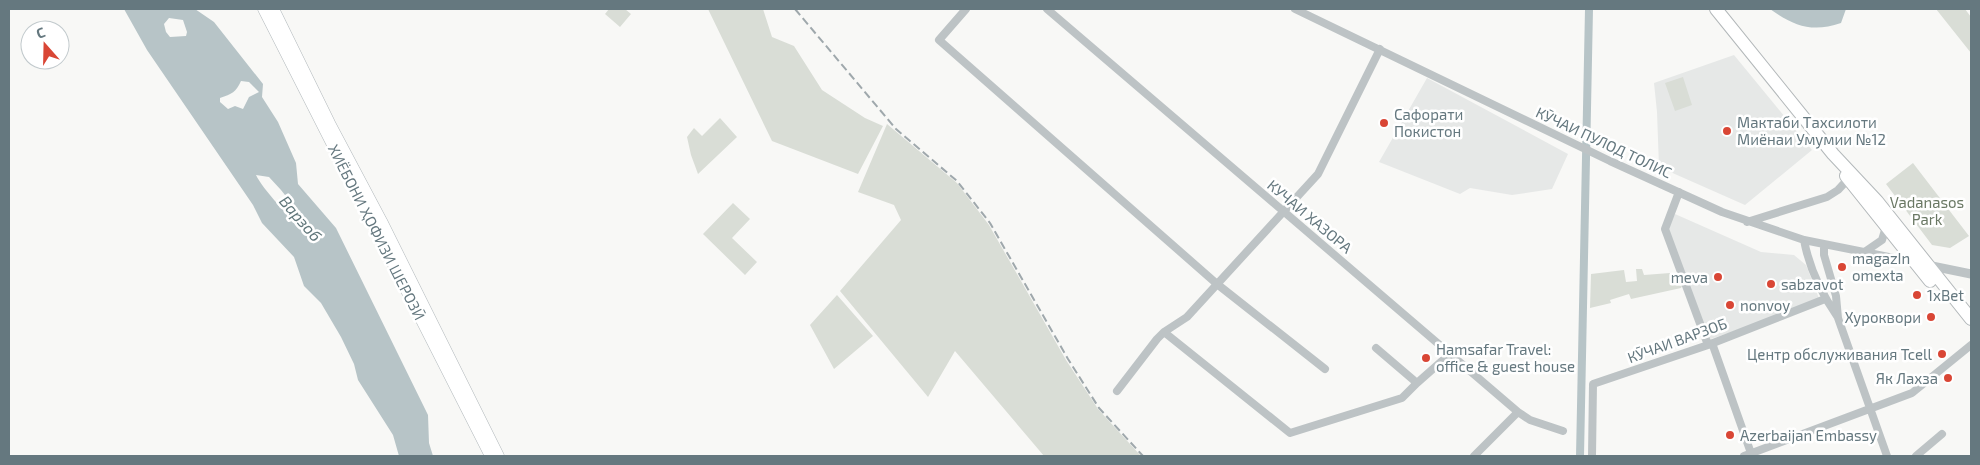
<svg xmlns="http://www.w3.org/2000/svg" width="1980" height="465" font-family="'Exo 2',sans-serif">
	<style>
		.built { fill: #e6e8e7 }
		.green { fill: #d9ddd6 }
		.water { fill: #b7c4c7; fill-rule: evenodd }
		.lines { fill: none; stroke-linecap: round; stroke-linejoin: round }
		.canal { stroke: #b7c4c7; stroke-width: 8 }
		.secondary-casing { stroke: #b2b9bc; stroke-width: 11 }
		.trunk-casing { stroke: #b3b8ba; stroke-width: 14 }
		.minor { stroke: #bdc3c5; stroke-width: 8 }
		.tertiary { stroke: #bdc3c5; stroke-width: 9 }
		.secondary { stroke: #fff; stroke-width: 10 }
		.trunk { stroke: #fff; stroke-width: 12 }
		.rail { stroke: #9fa8ac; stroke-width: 2; stroke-dasharray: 8 4; stroke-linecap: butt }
		.poi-dot { fill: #d94635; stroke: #fff; stroke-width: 2 }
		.labels { text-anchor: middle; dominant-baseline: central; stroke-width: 5; stroke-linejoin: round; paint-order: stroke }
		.poi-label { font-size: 15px; fill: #65787f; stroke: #fff; text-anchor: start }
		.street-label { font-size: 15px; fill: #65787f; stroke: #fff }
		.park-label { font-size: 15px; fill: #6a7864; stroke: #fff }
		.water-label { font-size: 16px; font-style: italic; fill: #60767a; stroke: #fff }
	</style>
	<rect width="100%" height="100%" fill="#f8f8f6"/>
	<path class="built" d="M1734,55l78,95 -67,55 -86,-38 -2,-55 -3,-29z
		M1427,78l141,76 -16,35 -40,6 -42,-7 -10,6 -81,-32z
		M1675,214l86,38 33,3 12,10 14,36 -112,39 -40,-113z"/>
	<path class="green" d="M609,9h16l6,5 -11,13 -15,-13z
		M708,9h55l9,28 22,9 28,44 43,28 18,8 -25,48 -86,-33z
		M1936,9h29l6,8v36z
		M1683,77l9,28 -17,6 -10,-28z
		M720,118l17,19 -39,37 -7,-19 -4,-18 7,-9 8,8z
		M887,124l70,59 32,42 77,135 32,49 43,47h-97l-89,-105 -27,46 -88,-106 61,-71 -7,-15 -36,-13z
		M1913,163l56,73 -19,12 -18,-3 -46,-61z
		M733,203l17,16 -18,19 25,24 -12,13 -42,-41z
		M1636,269h6l2,6 26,-2 4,12 8,1 -1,2 -50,11 -2,-5 -19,6 1,3 -21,5 1,-34 33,-4 2,12 11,-1z
		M837,295l36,41 -39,33 -24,-44z"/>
	<path class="water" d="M124,9h71l19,13 49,62 -1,13 16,25 18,41 2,21 38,44 92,187 1,28 4,13h-34l-6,-21 -35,-55 -4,-16 -13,-27 -20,-34 -17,-17 -10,-29 -32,-34 -9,-18 -106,-155zM169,18l14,2 4,12 -1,4 -16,1 -4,-5 -2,-8zM241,81l8,1 10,10 -10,5 -6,12 -8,-3 -7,3 -8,-7v-4c12,-4 16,-6 21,-17zM256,175l13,2 12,13 23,29v8c-12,-5 -42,-39 -48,-52z
		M1770,9h76l-5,14c-29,10 -47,3 -71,-14z"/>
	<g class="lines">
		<path class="canal" d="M1580,456l9,-447"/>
		<g class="secondary-casing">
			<path id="secondary" d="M263,9l227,447
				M274,9l56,114 52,98 117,235"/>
		</g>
		<g class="trunk-casing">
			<path id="trunk" d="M1716,9l117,145 44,47 94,118
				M1846,176l84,105"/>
		</g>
		<path class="minor" d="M966,9l-27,31 278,244 108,85
			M1047,9l471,403 12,8 33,11
			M1295,9l315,152 112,51 82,28 110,22
			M1679,192l-14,37 43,116
			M1747,222l80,-25 11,-7 12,-13
			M1804,240c5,27 17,53 33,76
			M1824,244v11l12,41 2,22 49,138
			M1866,251l16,-11 4,-13
			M1164,332l126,101 112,-35 15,-15 34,-30
			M1712,343l40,113
			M1376,348l41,35
			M1117,391l40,-52 7,-7 23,-15 131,-143 62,-125
			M1474,456l44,-44
			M1592,456l1,-72 115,-39 117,-46
			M1744,456l168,-63 59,-48
			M1916,456l26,-22"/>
		<path class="tertiary" d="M1927,265l44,9"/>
		<use href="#secondary" class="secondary"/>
		<use href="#trunk" class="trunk"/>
		<path class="rail" d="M795,9l101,120 61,52 33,42 78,136 31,49 44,48"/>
	</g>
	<g class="poi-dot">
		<circle cx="1384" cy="123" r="5"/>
		<circle cx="1727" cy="131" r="5"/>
		<circle cx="1842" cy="267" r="5"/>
		<circle cx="1718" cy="277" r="5"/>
		<circle cx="1771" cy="284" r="5"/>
		<circle cx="1917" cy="295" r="5"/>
		<circle cx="1730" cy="305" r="5"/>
		<circle cx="1931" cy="317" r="5"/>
		<circle cx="1942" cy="354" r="5"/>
		<circle cx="1426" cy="358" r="5"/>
		<circle cx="1948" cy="378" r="5"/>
		<circle cx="1730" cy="435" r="5"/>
	</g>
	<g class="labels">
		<g class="poi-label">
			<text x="1394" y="114">Сафорати<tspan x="1394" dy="17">Покистон</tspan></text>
			<text x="1737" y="122">Мактаби Тахсилоти<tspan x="1737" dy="17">Миёнаи Умумии №12</tspan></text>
			<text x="1852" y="258">magazIn<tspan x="1852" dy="17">omexta</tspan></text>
			<text x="1708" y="277" text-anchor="end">meva</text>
			<text x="1781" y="284">sabzavot</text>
			<text x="1927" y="295">1хBet</text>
			<text x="1740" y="305">nonvoy</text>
			<text x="1921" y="317" text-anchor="end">Хуроквори</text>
			<text x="1436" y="349">Hamsafar Travel:<tspan x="1436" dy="17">office &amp; guest house</tspan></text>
			<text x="1932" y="354" text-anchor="end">Центр обслуживания Tcell</text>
			<text x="1938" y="378" text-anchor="end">Як Лахза</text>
			<text x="1740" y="435">Azerbaijan Embassy</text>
		</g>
		<g class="street-label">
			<text transform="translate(1604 142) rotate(25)">КӮЧАИ ПУЛОД ТОЛИС</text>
			<text transform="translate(1310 216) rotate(40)">КУЧАИ ХАЗОРА</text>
			<text transform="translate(377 232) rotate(63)">ХИЁБОНИ ҲОФИЗИ ШЕРОЗӢ</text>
			<text transform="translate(1677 340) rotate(-20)">КӮЧАИ ВАРЗОБ</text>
		</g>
		<g class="park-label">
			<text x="1927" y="202">Vadanasos<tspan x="1927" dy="17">Park</tspan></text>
		</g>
		<g class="water-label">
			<text transform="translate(301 218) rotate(49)">Варзоб</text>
		</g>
	</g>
	<rect width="1980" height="465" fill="none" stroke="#65787f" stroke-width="20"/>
	<g transform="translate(45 45) rotate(340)"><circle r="24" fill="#ffffff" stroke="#c1c9cc"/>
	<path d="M0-4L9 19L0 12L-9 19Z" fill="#d94635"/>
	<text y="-8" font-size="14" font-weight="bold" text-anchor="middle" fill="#65787f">С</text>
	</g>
</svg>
